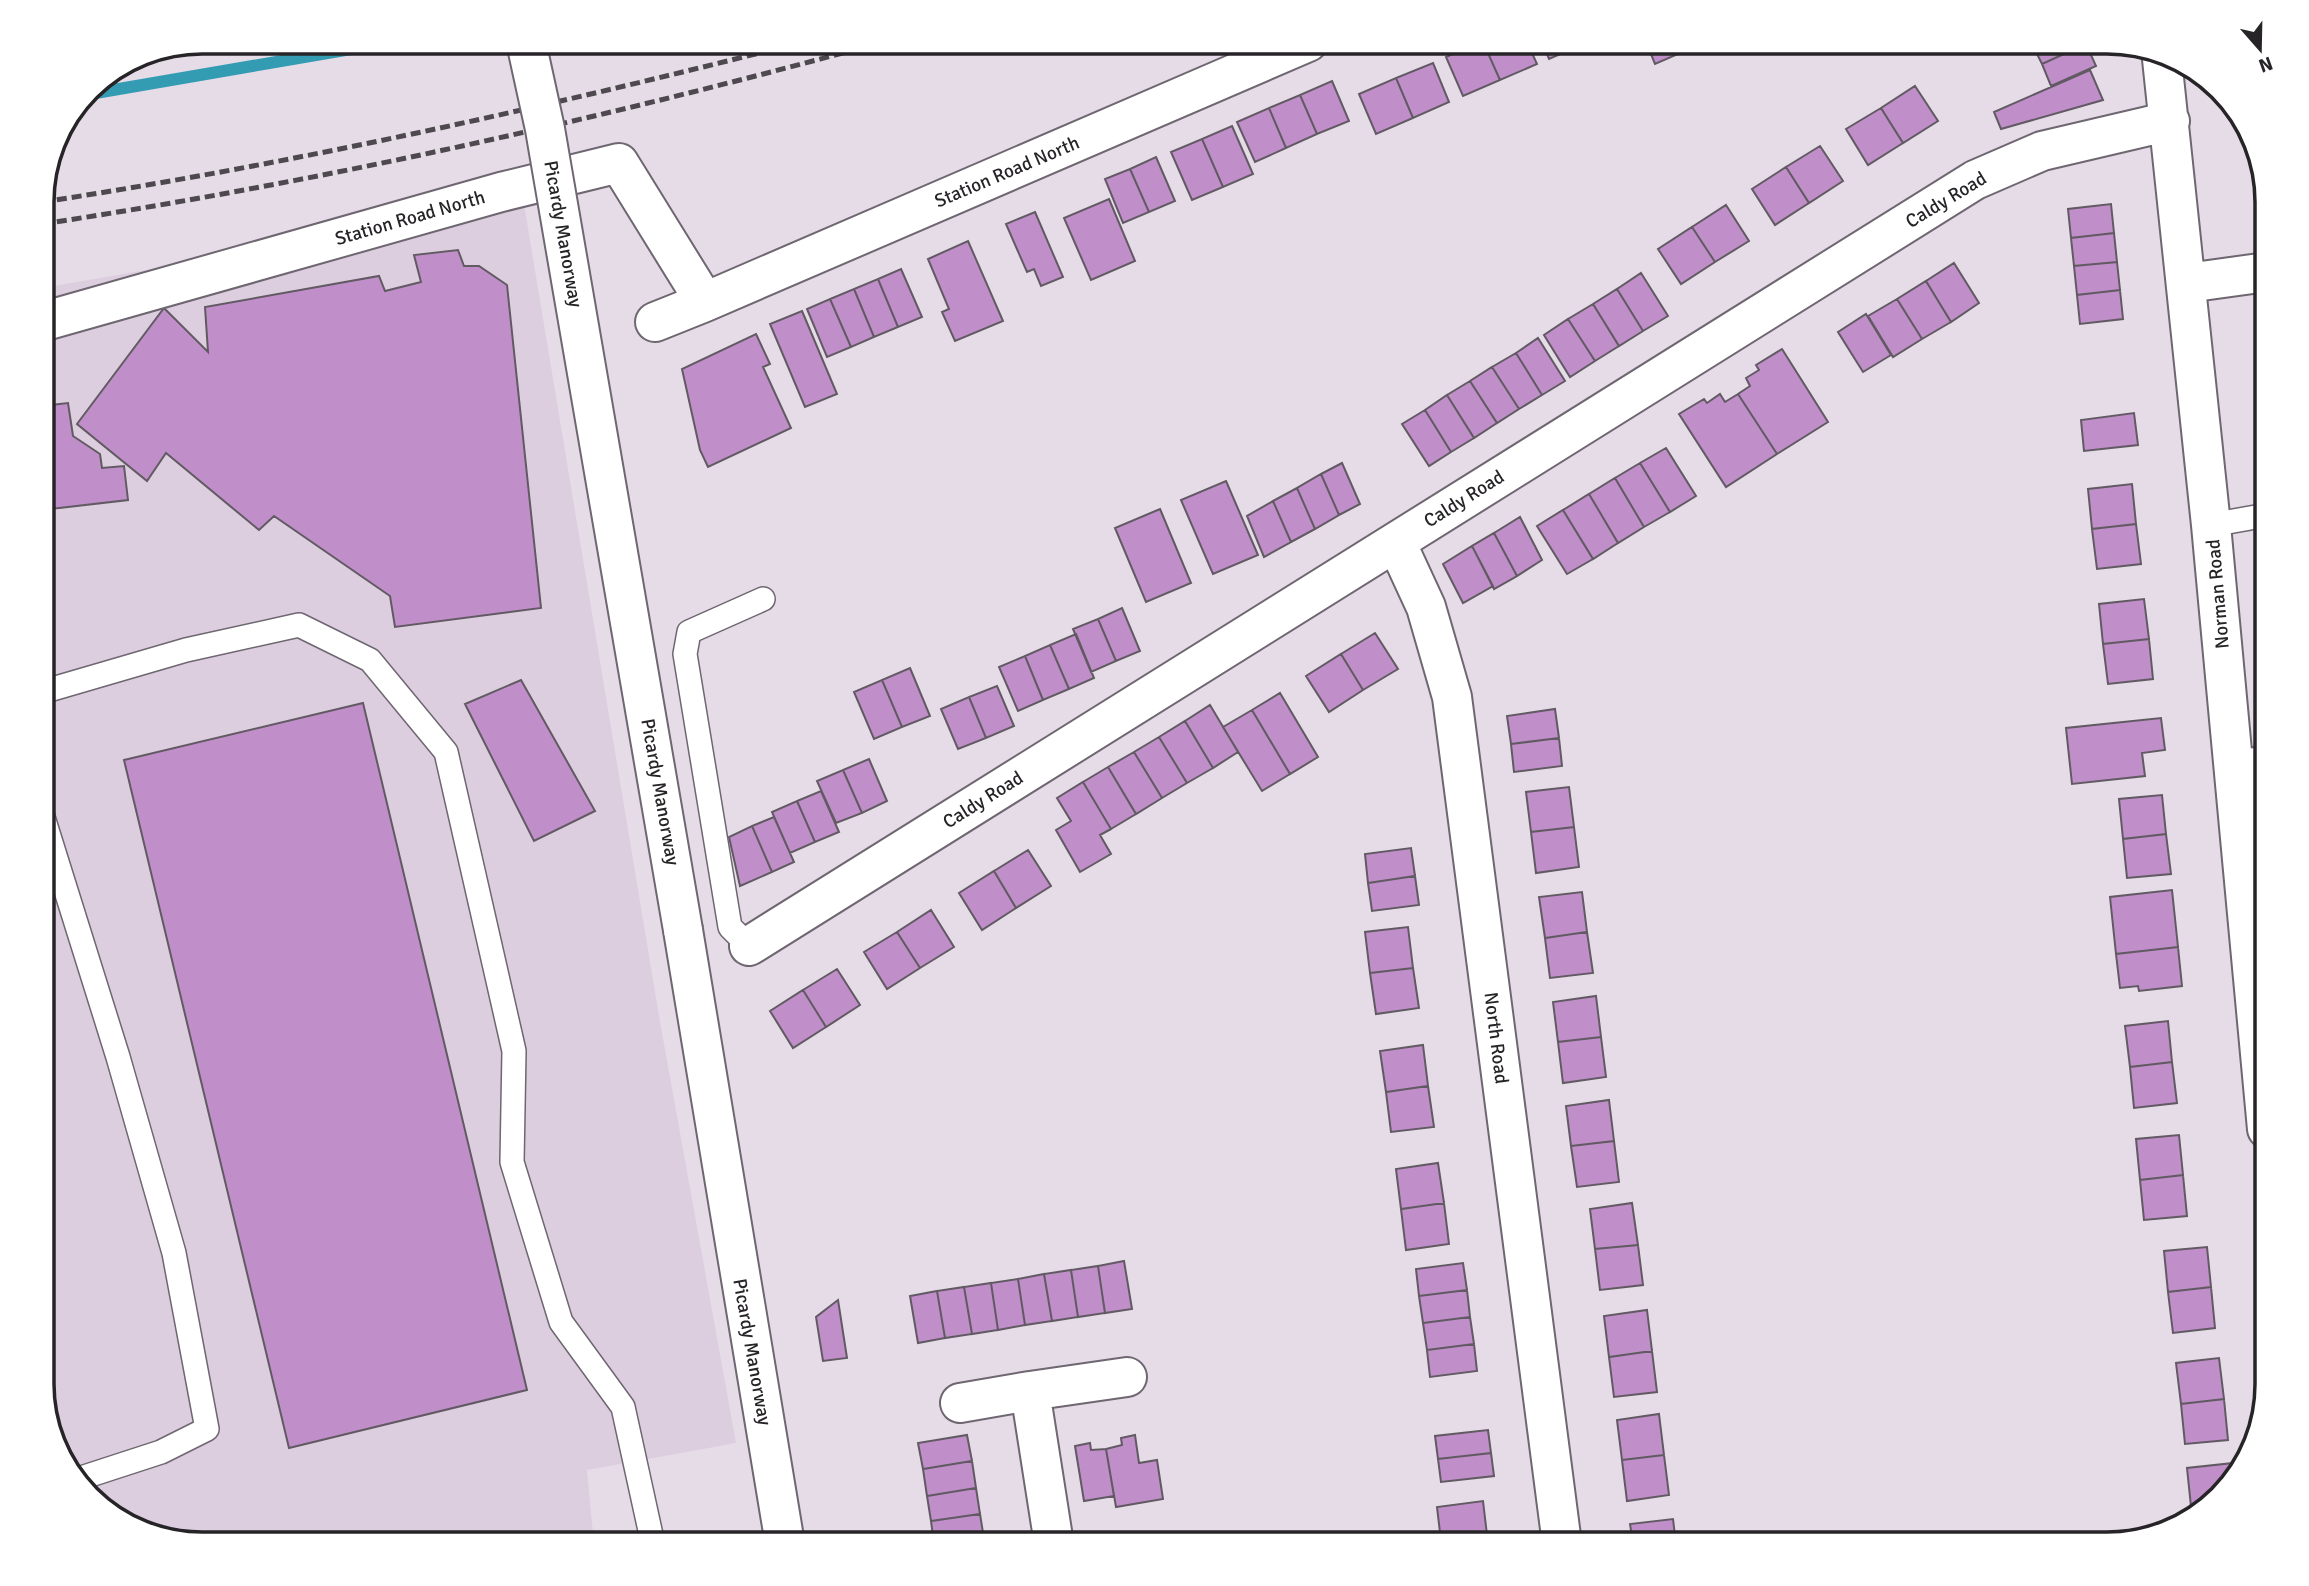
<svg xmlns="http://www.w3.org/2000/svg" width="2309" height="1586" font-family="Signika,sans-serif">
	<style>
		.built { fill: #dccede }
		.lines { fill: none; stroke-linecap: round; stroke-linejoin: round }
		.stream { stroke: #339cb3; stroke-width: 12 }
		.building { fill: #c08fca; stroke: #625a63; stroke-width: 2 }
		.service-casing { stroke: #6e6670; stroke-width: 26 }
		.minor-casing { stroke: #6e6670; stroke-width: 42 }
		.secondary-casing { stroke: #6e6670; stroke-width: 42 }
		.service { stroke: #fff; stroke-width: 23 }
		.minor { stroke: #fff; stroke-width: 38 }
		.secondary { stroke: #fff; stroke-width: 38 }
		.rail { stroke: #4d494e; stroke-width: 5; stroke-dasharray: 10 5; stroke-linecap: butt }
		.secondary-bridge-casing { stroke: #6e6670; stroke-width: 42; stroke-linecap: butt }
		.secondary-bridge { stroke: #fff; stroke-width: 38 }
		.labels { text-anchor: middle; dominant-baseline: central; stroke-width: 5; stroke-linejoin: round; paint-order: stroke }
		.street-label { font-size: 19px; fill: #272428; stroke: #fff }
		.rim { fill: none; stroke: #272428; stroke-width: 3.5 }
	</style>
	<rect width="100%" height="100%" fill="#e6dce8"/>
	<path class="built" d="M520,180l139,836 77,427 -149,27 7,74h-392l-89,-27 -50,-53 -21,-70v-1106l110,-19z"/>
	<g class="lines">
		<path class="stream" d="M84,95l308,-53"/>
	</g>
	<path class="building" d="M1480,42h3l17,38 -37,16 -17,-39z
		M1483,42h44l10,22 -37,16z
		M1542,42h44v1l-37,16z
		M1646,42h44l2,6 -37,16z
		M2031,42h54l1,2 -44,20z
		M2086,44l10,22 -45,20 -9,-22z
		M1433,63l16,39 -36,16 -17,-40z
		M2090,70l13,30 -102,29 -7,-17z
		M1396,78l17,40 -37,16 -17,-40z
		M1332,81l17,40 -32,13 -17,-39z
		M1915,86l23,35 -35,22 -22,-35z
		M1300,95l17,39 -31,14 -17,-40z
		M1269,108l17,40 -31,14 -18,-40z
		M1881,108l22,35 -35,22 -22,-36z
		M1232,126l21,48 -30,13 -21,-48z
		M1202,139l21,48 -31,13 -21,-48z
		M1820,146l23,35 -34,22 -23,-36z
		M1156,157l19,44 -26,11 -19,-43z
		M1786,167l23,36 -34,22 -23,-36z
		M1130,169l19,43 -26,11 -18,-44z
		M1109,199l26,62 -44,19 -27,-62z
		M2111,204l3,29 -43,5 -3,-29z
		M1726,205l23,36 -34,21 -23,-35z
		M1035,212l28,65 -22,9 -7,-17 -7,3 -21,-48z
		M1692,227l23,35 -34,22 -23,-35z
		M2114,233l3,29 -43,4 -3,-28z
		M968,241l35,80 -48,20 -13,-29 7,-3 -21,-50z
		M458,250l6,16h15l28,19 34,323 -146,19 -5,-31 -116,-80 -15,14 -93,-77 -19,28 -70,-57 87,-116 44,44 -3,-45 174,-31 6,15 36,-9 -7,-27z
		M2117,262l3,28 -43,5 -3,-29z
		M1954,263l25,40 -28,19 -25,-41z
		M901,269l21,48 -24,10 -20,-48z
		M1641,273l27,43 -25,15 -26,-42z
		M878,279l20,48 -24,10 -20,-48z
		M1926,281l25,41 -29,17 -25,-40z
		M854,289l20,48 -23,10 -21,-48z
		M1617,289l26,42 -24,15 -26,-42z
		M2120,290l3,29 -43,5 -3,-29z
		M830,299l21,48 -24,10 -20,-48z
		M1897,299l25,40 -29,18 -25,-41z
		M1593,304l26,42 -24,15 -27,-42z
		M802,311l35,83 -32,13 -35,-83z
		M1866,314l25,41 -28,17 -25,-40z
		M1568,319l27,42 -25,16 -26,-42z
		M756,334l14,30 -7,3 28,61 -83,39 -8,-17 -18,-81z
		M1538,338l27,43 -23,14 -26,-42z
		M1782,349l46,73 -51,32 -39,-60 12,-8 -4,-8 13,-8 -3,-5z
		M1516,353l26,42 -23,14 -27,-42z
		M1492,367l27,42 -22,14 -27,-42z
		M1470,381l27,42 -23,15 -27,-43z
		M1720,394l5,8 13,-8 39,60 -51,33 -47,-73 25,-15 3,4z
		M1447,395l27,43 -23,14 -26,-42z
		M68,403l5,33 27,18 2,14 22,-2 4,34 -86,10v-104z
		M1425,410l26,42 -22,14 -27,-42z
		M2134,413l4,32 -54,6 -3,-31z
		M1666,448l30,48 -26,16 -30,-49z
		M1342,463l18,41 -21,11 -18,-41z
		M1640,463l30,49 -26,15 -29,-49z
		M1321,474l18,41 -24,14 -18,-41z
		M1615,478l29,49 -26,16 -29,-49z
		M1226,481l32,74 -45,19 -32,-74z
		M2132,484l4,40 -44,5 -4,-40z
		M1297,488l18,41 -24,13 -18,-41z
		M1589,494l29,49 -25,16 -30,-49z
		M1273,501l18,41 -27,15 -17,-41z
		M1160,509l31,74 -45,19 -31,-74z
		M1563,510l30,49 -26,15 -30,-48z
		M1520,517l22,43 -25,16 -23,-43z
		M2136,524l5,40 -44,5 -5,-40z
		M1494,533l23,43 -23,13 -22,-43z
		M1472,546l21,40 -30,17 -20,-39z
		M2144,599l5,40 -46,5 -4,-40z
		M1122,608l18,43 -24,10 -18,-42z
		M1098,619l18,42 -25,11 -18,-43z
		M1375,633l23,36 -35,21 -22,-36z
		M1076,634l18,44 -25,11 -19,-44z
		M2149,639l4,40 -45,5 -5,-40z
		M1050,645l19,44 -26,11 -18,-44z
		M1341,654l22,36 -34,22 -23,-36z
		M1025,656l18,44 -25,11 -19,-44z
		M910,668l20,48 -28,11 -20,-47z
		M521,680l74,131 -61,30 -69,-137z
		M882,680l20,47 -28,12 -20,-47z
		M997,686l17,40 -28,12 -17,-41z
		M1280,693l38,64 -28,17 -38,-64z
		M969,697l17,41 -28,11 -17,-40z
		M363,703l164,687 -238,58 -165,-688z
		M1210,705l28,47 -25,16 -28,-47z
		M1555,709l4,29 -48,6 -4,-28z
		M1252,710l38,64 -28,17 -39,-64z
		M2161,718l4,32 -23,3 3,23 -73,8 -6,-56z
		M1185,721l28,47 -26,15 -28,-46z
		M1159,737l28,46 -25,15 -28,-46z
		M1559,738l3,28 -48,6 -3,-28z
		M1134,752l28,46 -26,16 -28,-47z
		M869,759l18,42 -25,12 -19,-43z
		M1108,767l28,47 -25,15 -28,-47z
		M843,770l19,43 -26,10 -19,-42z
		M1083,782l28,47 -11,6 11,19 -31,18 -24,-42 15,-9 -14,-23z
		M1569,787l5,40 -43,5 -5,-40z
		M821,791l18,41 -24,10 -18,-41z
		M2162,795l4,39 -43,5 -4,-40z
		M797,801l18,41 -25,11 -18,-41z
		M774,817l20,45 -22,10 -20,-46z
		M752,826l20,46 -32,14 -11,-49z
		M1574,827l5,40 -43,6 -5,-41z
		M2166,834l5,40 -44,4 -4,-39z
		M1411,848l4,28 -47,7 -3,-29z
		M1028,850l23,36 -35,22 -22,-37z
		M994,871l22,37 -34,22 -23,-37z
		M1415,876l4,29 -47,6 -4,-28z
		M2172,890l6,57 -62,7 -6,-57z
		M1582,892l5,40 -42,6 -6,-41z
		M931,910l23,37 -34,21 -23,-36z
		M1408,927l5,41 -43,5 -5,-41z
		M897,932l23,36 -33,21 -23,-37z
		M1587,932l6,41 -43,5 -5,-40z
		M2178,947l4,39 -43,5 -1,-5 -18,2 -4,-34z
		M1413,968l6,40 -43,6 -6,-41z
		M837,969l23,36 -34,22 -23,-37z
		M803,990l23,37 -33,21 -23,-37z
		M1596,996l5,41 -43,5 -5,-40z
		M2168,1021l4,41 -42,5 -5,-41z
		M1601,1037l5,40 -43,6 -5,-41z
		M1423,1045l5,41 -42,6 -6,-41z
		M2172,1062l5,41 -43,5 -4,-41z
		M1428,1086l6,41 -43,5 -5,-40z
		M1609,1100l5,41 -43,5 -5,-40z
		M2179,1135l4,40 -43,5 -4,-41z
		M1614,1141l5,41 -42,5 -6,-41z
		M1438,1163l6,40 -43,6 -5,-40z
		M2183,1175l4,41 -43,4 -4,-40z
		M1444,1203l5,41 -43,6 -5,-41z
		M1632,1203l6,42 -43,4 -5,-40z
		M1638,1245l5,40 -43,5 -5,-41z
		M2207,1247l4,40 -43,5 -4,-41z
		M1124,1261l8,48 -27,4 -7,-47z
		M1463,1263l4,27 -48,6 -3,-27z
		M1098,1266l7,47 -27,4 -7,-47z
		M1071,1270l7,47 -26,4 -8,-47z
		M1044,1274l8,47 -27,4 -7,-46z
		M1018,1279l7,46 -27,5 -7,-47z
		M991,1283l7,47 -26,4 -8,-47z
		M964,1287l8,47 -27,4 -8,-47z
		M2211,1287l4,41 -42,5 -5,-41z
		M1467,1290l3,27 -47,6 -4,-27z
		M937,1291l8,47 -27,5 -8,-47z
		M838,1300l9,58 -24,3 -7,-44z
		M1647,1310l5,41 -43,6 -5,-41z
		M1470,1317l4,27 -47,6 -4,-27z
		M1474,1344l3,27 -47,6 -3,-27z
		M1652,1351l5,41 -43,5 -5,-40z
		M2219,1358l5,41 -43,5 -5,-41z
		M2224,1399l4,41 -43,4 -4,-40z
		M1659,1414l5,41 -42,5 -5,-40z
		M1488,1430l3,23 -53,6 -3,-23z
		M967,1435l5,26 -49,8 -5,-26z
		M1135,1435l4,28 18,-3 6,39 -47,8 -10,-58 16,-4 -1,-7z
		M1090,1443l1,7 15,-1 8,47 -30,5 -9,-55z
		M1491,1453l3,23 -53,6 -3,-23z
		M1664,1455l5,40 -42,6 -5,-41z
		M972,1461l4,27 -49,8 -4,-27z
		M2243,1462l-3,11 -48,43 -5,-48z
		M976,1488l4,26 -49,7 -4,-25z
		M1483,1501l4,34 -46,6 -4,-34z
		M980,1514l4,25 -31,5h-19l-3,-23z
		M2192,1516h2l-7,7 -14,3 -1,-8z
		M1673,1519l3,25h-43l-3,-20z
		M1487,1535l1,9h-46l-1,-3z
		M984,1539l1,5h-32z"/>
	<g class="lines">
		<g class="service-casing">
			<path id="service" d="M2211,525l56,-10
				M42,692l144,-42 113,-25 71,35 76,92 68,299 -2,111 49,160 62,85 30,137
				M42,814l76,243 56,196 33,176 -46,23 -83,27
				M749,946l-19,-19 -45,-273 4,-22 74,-33"/>
		</g>
		<g class="minor-casing">
			<path id="minor" d="M2162,59l49,466 56,604
				M2187,283l80,-11
				M45,321l456,-129 118,-29 86,139 603,-260
				M655,322l50,-20
				M1396,542l30,65 26,90 110,847
				M2234,771l33,-6
				M749,946l1226,-766 67,-29 128,-30
				M1030,1391l97,-14
				M960,1403l70,-12 24,153"/>
		</g>
		<g class="secondary-casing">
			<path id="secondary" d="M683,930l102,614"/>
		</g>
		<use href="#service" class="service"/>
		<use href="#minor" class="minor"/>
		<use href="#secondary" class="secondary"/>
		<path class="rail" d="M42,202c257,-39 509,-96 761,-160
			M42,224c284,-43 564,-106 841,-182"/>
		<g class="secondary-bridge-casing">
			<path id="secondary-bridge" d="M526,42l19,87 138,801"/>
		</g>
		<use href="#secondary-bridge" class="secondary-bridge"/>
	</g>
	<g class="labels">
		<g class="street-label">
			<text transform="translate(1007 172) rotate(-23)">Station Road North</text>
			<text transform="translate(1946 200) rotate(-31)">Caldy Road</text>
			<text transform="translate(410 218) rotate(-16)">Station Road North</text>
			<text transform="translate(563 234) rotate(80)">Picardy Manorway</text>
			<text transform="translate(1464 499) rotate(-32)">Caldy Road</text>
			<text transform="translate(2218 594) rotate(-95)">Norman Road</text>
			<text transform="translate(660 792) rotate(80)">Picardy Manorway</text>
			<text transform="translate(983 800) rotate(-32)">Caldy Road</text>
			<text transform="translate(1496 1038) rotate(83)">North Road</text>
			<text transform="translate(752 1352) rotate(80)">Picardy Manorway</text>
		</g>
	</g>
	<path d="M0 0H2309V1586H0ZM202 54H2107A148 148 0 0 1 2255 202V1384A148 148 0 0 1 2107 1532H202A148 148 0 0 1 54 1384V202A148 148 0 0 1 202 54Z" fill="#fff" fill-rule="evenodd"/>
	<path class="rim" d="M202 54H2107A148 148 0 0 1 2255 202V1384A148 148 0 0 1 2107 1532H202A148 148 0 0 1 54 1384V202A148 148 0 0 1 202 54Z"/>
	<g transform="translate(2260 49) rotate(160)" stroke="#ffffff" stroke-width="5" paint-order="stroke">
	<path d="M0-5L12 26L0 18L-12 26Z" fill="#272428"/>
	<text y="-10" font-size="19" font-weight="bold" text-anchor="middle" fill="#272428">N</text>
	</g>
</svg>
